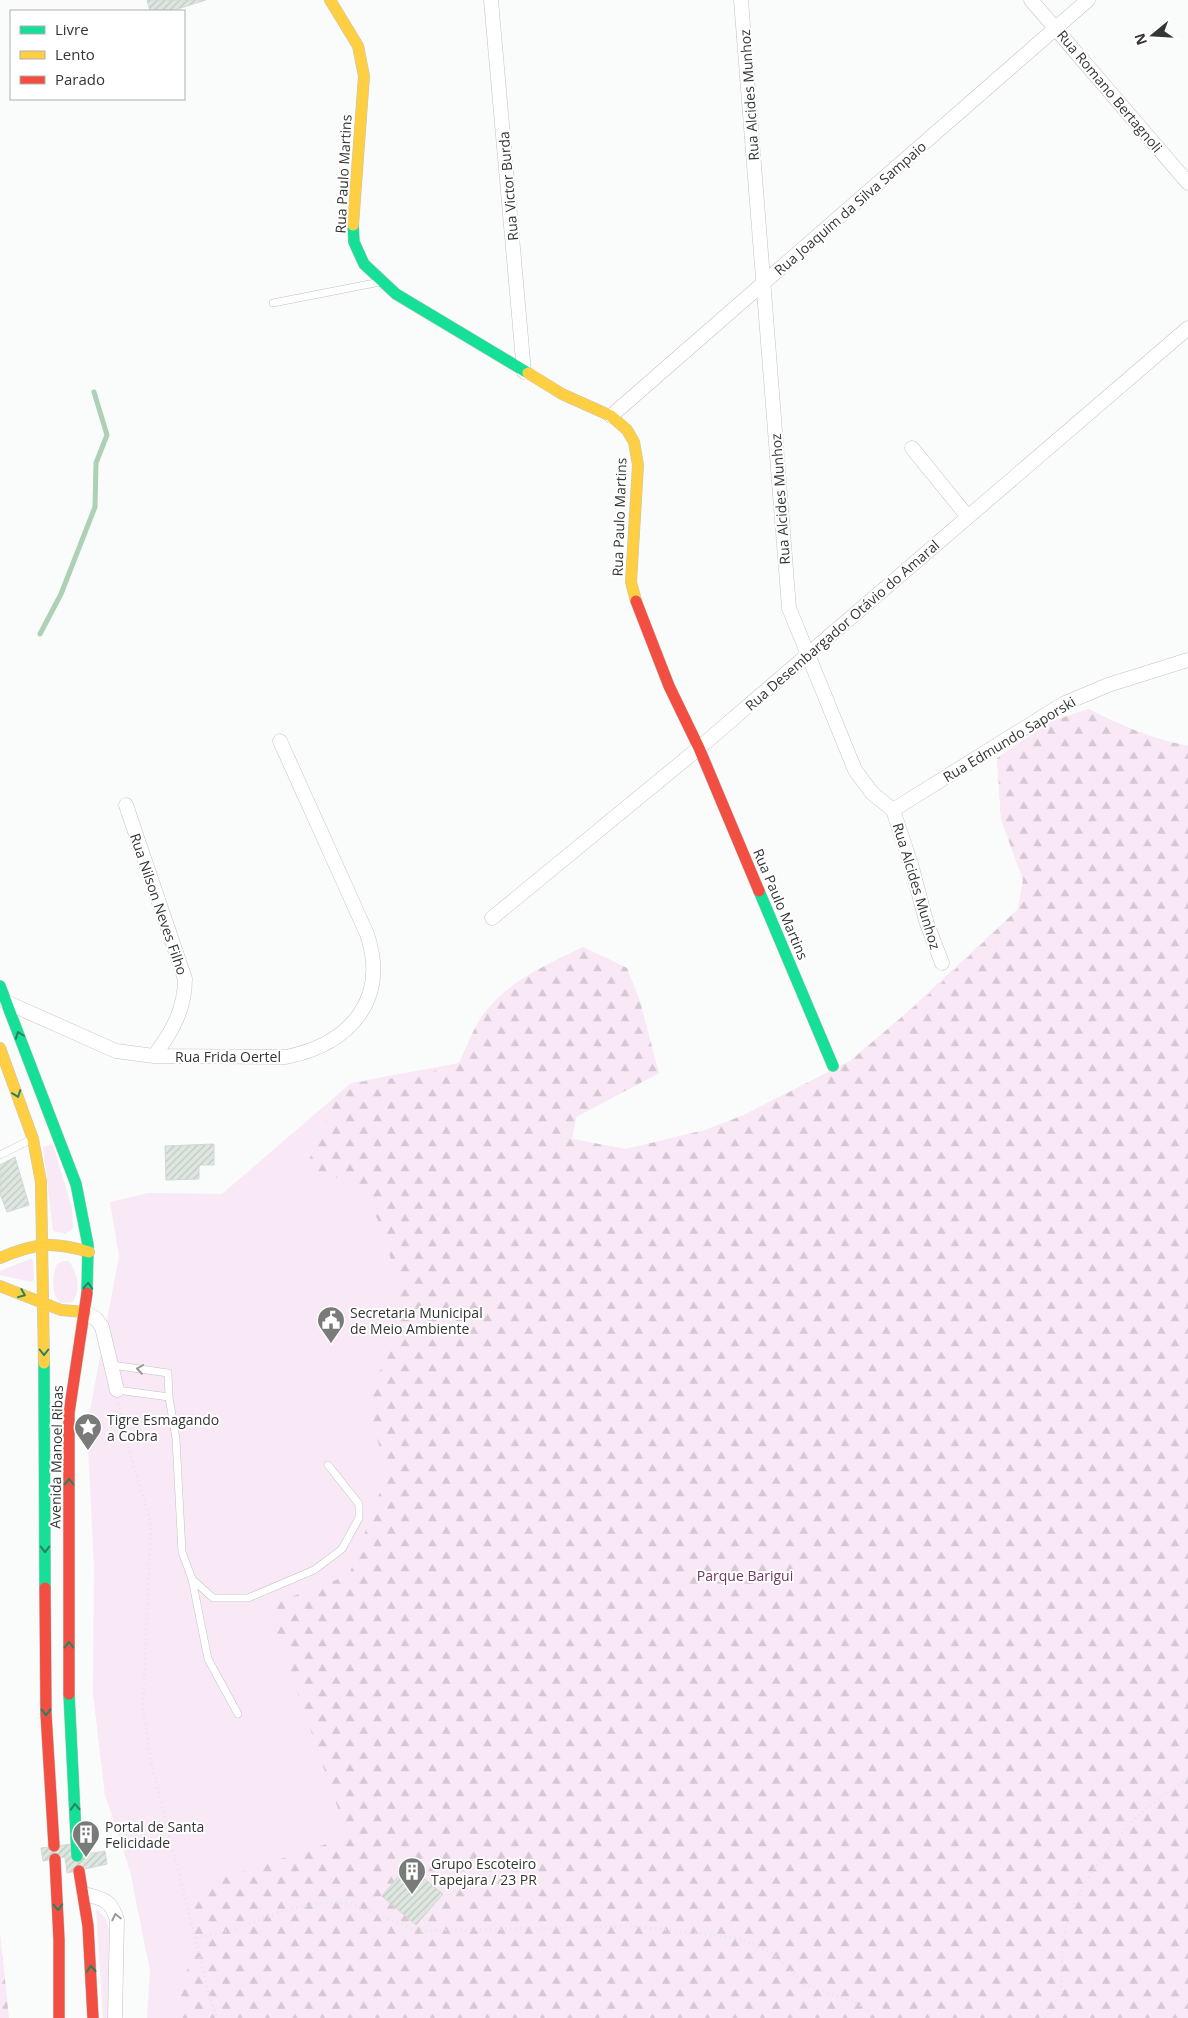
<svg xmlns="http://www.w3.org/2000/svg" width="1188" height="2018" font-family="'Open Sans',sans-serif">
	<style>
		.green { fill: #f9e8f5 }
		.forest { fill: url(#forest-firs) }
		.lines { fill: none; stroke-linecap: round; stroke-linejoin: round }
		.stream { stroke: #aed0b5; stroke-width: 5 }
		.building { fill: url(#building-hatch); stroke: #d5d7d5 }
		.lane-casing { stroke: #c2c4c2; stroke-width: 8 }
		.street-casing { stroke: #c2c4c2; stroke-width: 15 }
		.fast-casing { stroke: #c2c4c2; stroke-width: 12 }
		.slow-casing { stroke: #c2c4c2; stroke-width: 12 }
		.jam-casing { stroke: #c2c4c2; stroke-width: 12 }
		.path { stroke: #e5e7e6; stroke-width: 3; stroke-dasharray: 1 4; stroke-linecap: butt }
		.lane { stroke: #fefffe; stroke-width: 7 }
		.street { stroke: #fefffe; stroke-width: 14 }
		.fast { stroke: #16e098; stroke-width: 11 }
		.slow { stroke: #ffcf43; stroke-width: 11 }
		.jam { stroke: #f24e42; stroke-width: 11 }
		.oneway { stroke: #268261 }
		.oneway2 { stroke: #999a99 }
		.labels { text-anchor: middle; dominant-baseline: central; stroke-width: 4; stroke-linejoin: round; paint-order: stroke }
		.street-label { font-size: 14px; fill: #343634; stroke: #fff }
		.poi-label { font-size: 14px; fill: #343634; stroke: #fff; text-anchor: start }
		.park-label { font-size: 14px; fill: #6f3665; stroke: #fff }
	</style>
	<defs>
		<pattern id="forest-firs" width="22" height="20" patternUnits="userSpaceOnUse" patternTransform="scale(1.25)"><rect width="22" height="20" fill="#f9e8f5"/><path d="M5 1l3.5 6h-7zM16 11l3.5 6h-7z" fill="#d6c8d3"/></pattern>
		<pattern id="building-hatch" width="6" height="6" patternUnits="userSpaceOnUse" patternTransform="scale(1.25)"><rect width="6" height="6" fill="#dde7e0"/><path d="M-1 1l2-2M0 6l6-6M5 7l2-2" fill="none" stroke="#bec7c1"/></pattern>
	</defs>
	<rect width="100%" height="100%" fill="#f9fcfa"/>
	<path class="green" d="M1089,709c32,17 64,30 99,37v1272h-1041l3,-47 -20,-100 -25,-76 -12,-101 1,-127 -7,-141 32,-170 -9,-54 38,-9 74,1 129,-111 108,-20 40,-66 84,-50 44,21 32,105 -83,44 -4,22 54,10 79,-19 39,-15 106,-54 54,-46 114,-106 5,-29 -22,-61 -4,-61 55,-37z
		M53,1144l19,65 1,19 -8,6 -12,-3 -10,-84z
		M30,1259h3l1,21 -3,2 -31,-7v-4z
		M63,1261h6c8,11 13,30 3,41l-12,1c-9,-10 -8,-27 -3,-39z
		M96,1908l10,11 4,16v83h-7z"/>
	<path class="forest" d="M1089,709c32,17 64,30 99,37v1272h-1015l7,-18 12,-49 -1,-63 157,-51 -81,-231 82,-31 38,-102 -20,-71 30,-72 1,-40 -13,-54 -23,-51 -57,-16 30,-68 16,-18 70,-8 38,-12c7,-14 12,-29 20,-42 24,-38 65,-55 104,-74l44,21 13,33 19,72 -83,44 -4,22 54,10 79,-19 39,-15 106,-54 85,-72 83,-80 5,-29 -22,-61 -4,-61 55,-37z
		M0,1932l9,86h-9z"/>
	<g class="lines">
		<path class="stream" d="M40,634l21,-40 34,-87 1,-44 11,-28 -13,-43"/>
	</g>
	<path class="building" d="M147,0h59l-35,11h-21z
		M214,1144v21h-13l-2,2v12l-33,1 -1,-34z
		M15,1157l14,48 -22,7 -7,-18v-29z
		M72,1844l2,12 31,-5 2,13 -40,9 -2,-16 -22,4 -2,-13z
		M408,1865l35,29 -27,31 -34,-29z"/>
	<g class="lines">
		<g class="lane-casing">
			<path id="lane" d="M273,303l107,-21
				M0,1155l30,-15
				M112,1365l56,8 1,24 7,42 6,113 10,27 21,19h35l66,-28 28,-21 17,-31v-14l-31,-39
				M117,1390l52,7
				M192,1579l16,80 30,55"/>
		</g>
		<g class="street-casing">
			<path id="street" d="M491,0l33,372
				M741,0l48,608 66,162 17,23 21,17 18,54 15,57 16,42
				M1031,0l157,183
				M611,416l477,-416
				M912,448l56,69
				M126,805l59,174c0,30 -13,53 -31,77
				M893,810l170,-106 45,-19 80,-25
				M492,918l207,-170 489,-420
				M6,1002l110,49 38,5 132,1c64,-13 103,-57 81,-123l-87,-193
				M85,1312l11,7 6,8 15,63
				M84,1894c20,5 27,6 33,26l-2,98"/>
		</g>
		<g class="fast-casing">
			<path id="fast" d="M353,225l1,17 10,22 32,30 132,79
				M759,891l74,175
				M0,986l76,198 12,61 -1,48
				M44,1363l1,225
				M69,1694l8,162"/>
		</g>
		<g class="slow-casing">
			<path id="slow" d="M330,0l28,46 6,30 -11,149
				M528,373l34,21 49,22 16,14 7,12 4,23 -7,117 5,19
				M0,1048l33,91 8,43 3,181
				M0,1258c35,-15 52,-17 89,-6
				M0,1286l61,24 24,2"/>
		</g>
		<g class="jam-casing">
			<path id="jam" d="M636,601l33,85 30,62 60,143
				M45,1588l1,126 8,132
				M69,1694v-281l18,-120
				M55,1859l4,81v78
				M79,1871l9,55 5,92"/>
		</g>
		<path class="path" d="M119,1403l5,31 27,89 -8,185 8,54 58,232 8,24
			M196,1938l40,-9 50,-19 33,-7h29l70,28 214,-5 107,12 34,16 31,30 51,18 15,10 3,6
			M1045,2018c28,-32 10,-54 20,-87 12,-44 42,-84 74,-116 15,-13 33,-25 49,-37"/>
		<use href="#lane" class="lane"/>
		<use href="#street" class="street"/>
		<use href="#fast" class="fast"/>
		<use href="#slow" class="slow"/>
		<use href="#jam" class="jam"/>
	</g>
	<defs><path id="oneway-chevron" d="M-2-3.5L2.5 0L-2 3.5" fill="none" stroke-width="1.6" stroke-linecap="round" stroke-linejoin="round" transform="scale(1.25)"/></defs>
	<g class="oneway">
		<use href="#oneway-chevron" transform="translate(19 1035) rotate(-111)"/>
		<use href="#oneway-chevron" transform="translate(17 1094) rotate(70)"/>
		<use href="#oneway-chevron" transform="translate(88 1286) rotate(-86)"/>
		<use href="#oneway-chevron" transform="translate(22 1294) rotate(22)"/>
		<use href="#oneway-chevron" transform="translate(44 1352) rotate(90)"/>
		<use href="#oneway-chevron" transform="translate(69 1482) rotate(-90)"/>
		<use href="#oneway-chevron" transform="translate(45 1549) rotate(90)"/>
		<use href="#oneway-chevron" transform="translate(69 1645) rotate(-90)"/>
		<use href="#oneway-chevron" transform="translate(46 1712) rotate(89)"/>
		<use href="#oneway-chevron" transform="translate(75 1807) rotate(-93)"/>
		<use href="#oneway-chevron" transform="translate(58 1907) rotate(87)"/>
		<use href="#oneway-chevron" transform="translate(91 1969) rotate(-93)"/>
	</g>
	<g class="oneway2">
		<use href="#oneway-chevron" transform="translate(140 1369) rotate(-172)"/>
		<use href="#oneway-chevron" transform="translate(116 1917) rotate(-103)"/>
	</g>
	<defs>
		<g id="civic-pin" transform="scale(1.4375)"><path d="M0 17L-7.5 6A9.5 9.5 0 1 1 7.5 6Z" fill="#797b79" stroke="#fff"/><path d="M-.6-6.5H3V-4.5H.6V-3L4-1V1h2V6H-6V1h2V-1L-.6-3ZM-1.2 2.5V6h2.4V2.5Z" fill="#fff"/></g>
		<g id="sight-pin" transform="scale(1.4375)"><path d="M0 17L-7.5 6A9.5 9.5 0 1 1 7.5 6Z" fill="#797b79" stroke="#fff"/><path d="M0-6L1.8-2.2L6-1.7L2.9 1.2L3.7 5.4L0 3.3L-3.7 5.4L-2.9 1.2L-6-1.7L-1.8-2.2Z" fill="#fff"/></g>
		<g id="building-pin" transform="scale(1.4375)"><path d="M0 17L-7.5 6A9.5 9.5 0 1 1 7.5 6Z" fill="#797b79" stroke="#fff"/><path d="M-4-6H4V6H1V3H-1V6H-4ZM-2.5-4.3h1.7v1.8h-1.7ZM.8-4.3h1.7v1.8H.8ZM-2.5-1h1.7V.8h-1.7ZM.8-1h1.7V.8H.8Z" fill="#fff"/></g>
	</defs>
	<g fill-rule="evenodd">
		<use href="#civic-pin" x="331" y="1320"/>
		<use href="#sight-pin" x="88" y="1427"/>
		<use href="#building-pin" x="86" y="1834"/>
		<use href="#building-pin" x="412" y="1871"/>
	</g>
	<g class="labels">
		<g class="street-label">
			<text transform="translate(1110 91) rotate(50)">Rua Romano Bertagnoli</text>
			<text transform="translate(749 95) rotate(-94)">Rua Alcides Munhoz</text>
			<text transform="translate(343 174) rotate(-87)">Rua Paulo Martins</text>
			<text transform="translate(508 186) rotate(-95)">Rua Victor Burda</text>
			<text transform="translate(850 208) rotate(-41)">Rua Joaquim da Silva Sampaio</text>
			<text transform="translate(780 499) rotate(-94)">Rua Alcides Munhoz</text>
			<text transform="translate(619 517) rotate(-88)">Rua Paulo Martins</text>
			<text transform="translate(842 625) rotate(-41)">Rua Desembargador Otávio do Amaral</text>
			<text transform="translate(1009 739) rotate(-31)">Rua Edmundo Saporski</text>
			<text transform="translate(917 886) rotate(73)">Rua Alcides Munhoz</text>
			<text transform="translate(159 904) rotate(71)">Rua Nilson Neves Filho</text>
			<text transform="translate(781 904) rotate(67)">Rua Paulo Martins</text>
			<text x="228" y="1056">Rua Frida Oertel</text>
			<text transform="translate(56 1457) rotate(-89)">Avenida Manoel Ribas</text>
		</g>
		<g class="poi-label">
			<text x="350" y="1312">Secretaria Municipal<tspan x="350" dy="16">de Meio Ambiente</tspan></text>
			<text x="107" y="1419">Tigre Esmagando<tspan x="107" dy="16">a Cobra</tspan></text>
			<text x="105" y="1826">Portal de Santa<tspan x="105" dy="16">Felicidade</tspan></text>
			<text x="431" y="1863">Grupo Escoteiro<tspan x="431" dy="16">Tapejara / 23 PR</tspan></text>
		</g>
		<g class="park-label">
			<text x="745" y="1575">Parque Barigui</text>
		</g>
	</g>
	<rect x="10" y="10" width="175" height="90" fill="#ffffff" stroke="#aeafae"/>
	<rect x="20" y="26" width="25" height="8" fill="#16e098" stroke="#aeafae"/>
	<text x="55" y="35" font-size="15" fill="#343634">Livre</text>
	<rect x="20" y="51" width="25" height="8" fill="#ffcf43" stroke="#aeafae"/>
	<text x="55" y="60" font-size="15" fill="#343634">Lento</text>
	<rect x="20" y="76" width="25" height="8" fill="#f24e42" stroke="#aeafae"/>
	<text x="55" y="85" font-size="15" fill="#343634">Parado</text>
	<g transform="translate(1153 35) rotate(252)" stroke="#ffffff" stroke-width="4" paint-order="stroke">
	<path d="M0-4L9 19L0 12L-9 19Z" fill="#343634"/>
	<text y="-8" font-size="14" font-weight="bold" text-anchor="middle" fill="#343634">N</text>
	</g>
</svg>
